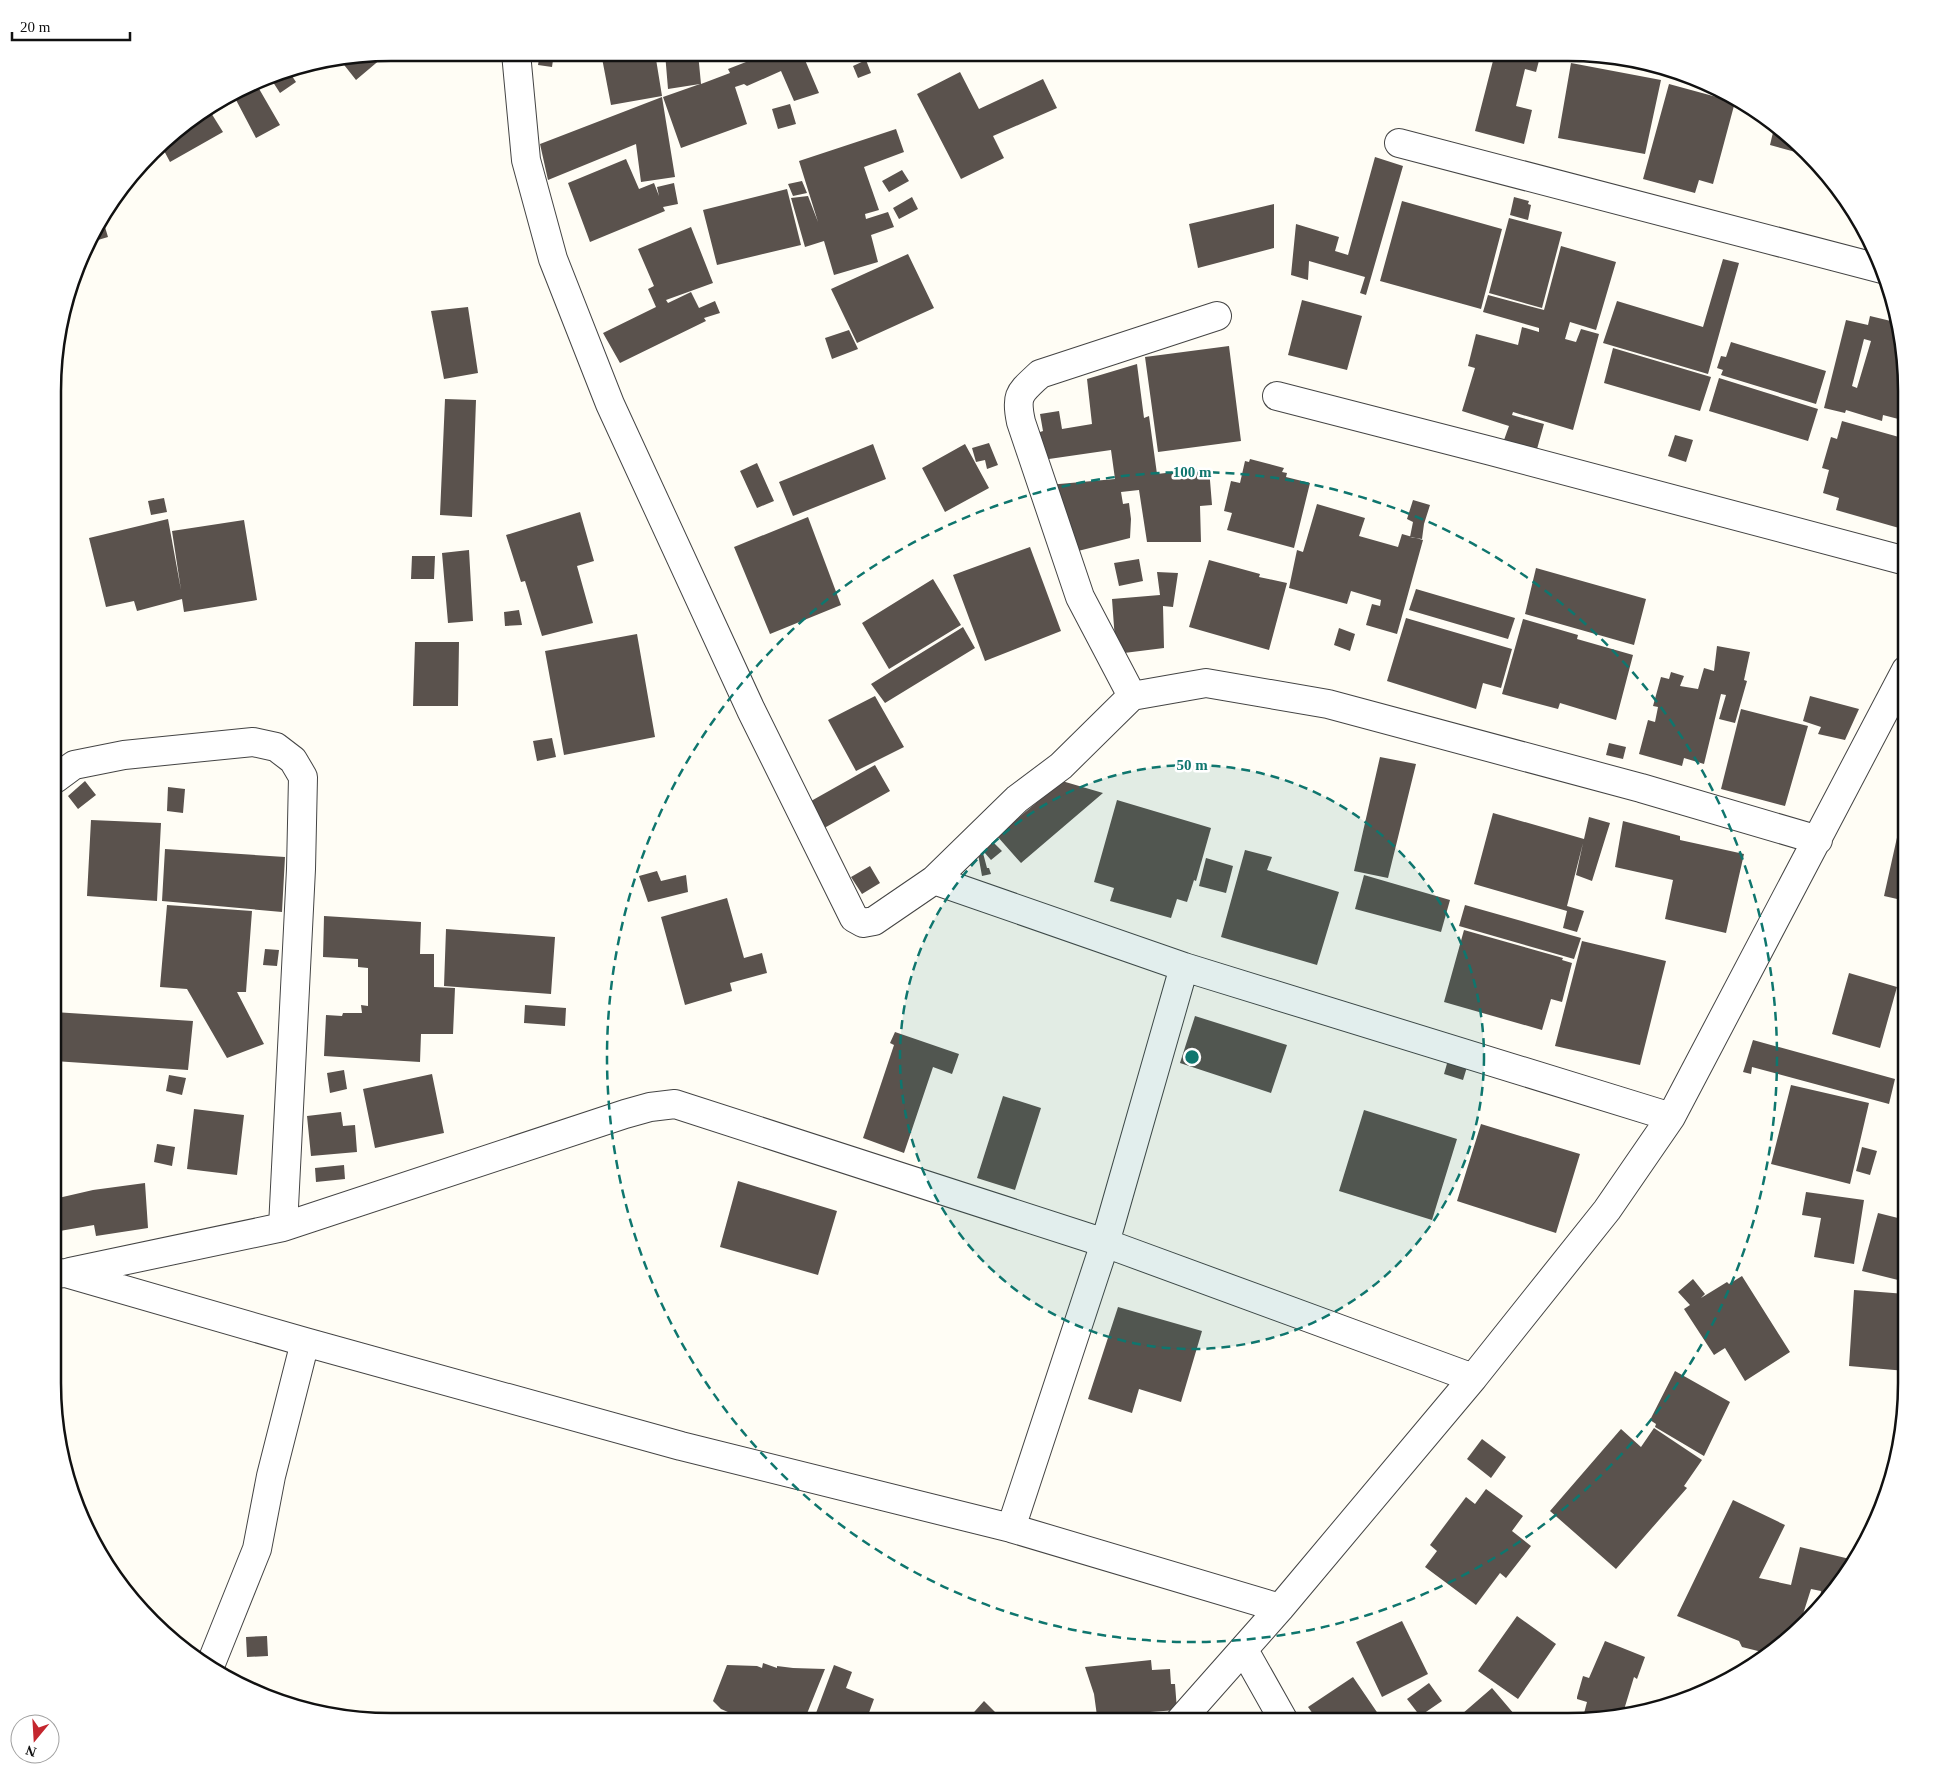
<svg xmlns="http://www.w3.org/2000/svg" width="1959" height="1774" font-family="Georgia,serif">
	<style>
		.building { fill: #5a524d; fill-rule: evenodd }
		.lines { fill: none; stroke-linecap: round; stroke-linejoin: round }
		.minor-casing { stroke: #444; stroke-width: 30 }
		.minor { stroke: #fff; stroke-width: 28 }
		.ring { fill: none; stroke: #0f766e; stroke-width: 2.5; stroke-dasharray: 9 6 }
		.rim { fill: none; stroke: #111; stroke-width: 2.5 }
		.centre { fill: #0f766e; stroke: #fff; stroke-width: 2.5 }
		.ring-label { font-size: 15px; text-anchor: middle; font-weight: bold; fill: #0f766e; stroke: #fff; stroke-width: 5; stroke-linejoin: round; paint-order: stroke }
	</style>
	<rect width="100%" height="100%" fill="#fffdf5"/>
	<path class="building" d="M388,53l-32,27 -15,-19z
		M540,53h14l-2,14 -14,-2z
		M601,53h54l7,43 -51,9z
		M665,53h33l3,31 29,-11 -2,-4 41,-16h33l17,40 -25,8 -13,-30 -34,15 -3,-2 -9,3 12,37 -66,24 -18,-51 37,-13 -32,5z
		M1184,53h20l-18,6z
		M1495,53h46l-5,19 -11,-3 -9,37 16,4 -8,34 -49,-13z
		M866,60l5,13 -13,5 -5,-12z
		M1571,63l90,17 -16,74 -87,-16z
		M285,70h3l8,12 -16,11 -9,-14z
		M960,72l19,37 64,-30 14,29 -64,28 11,22 -43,21 -44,-85z
		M1669,84l66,18 -22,82 -14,-4 -4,13 -52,-14z
		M258,87l22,38 -24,13 -21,-40z
		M662,97l13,80 -34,5 -5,-38 -88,36 -8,-36z
		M790,104l6,20 -18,5 -6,-20z
		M208,108l15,24 -53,30 -9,-17 7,-9z
		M1775,124l35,32 -40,-11z
		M896,129l8,23 -40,15 15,43 -14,4 1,5 22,-7 6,15 -23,8 7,27 -44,13 -10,-34 -19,6 -14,-49 17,-2 10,26 -19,-61z
		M1375,157l28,9 -37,129 -6,-2 5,-16 -56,-16 -1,19 -17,-5 5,-51 43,13 -4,14 13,4z
		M626,159l13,30 15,-6 5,13 -2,-9 17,-4 4,21 -15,3 2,4 -75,31 -22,-59z
		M902,170l7,11 -20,11 -7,-11z
		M802,181l5,12 -14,3 -5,-12z
		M787,189l14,56 -84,20 -14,-55z
		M912,197l6,12 -19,10 -6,-11z
		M1514,197l15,4 -1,3 3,1 -3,15 -18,-5z
		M1402,201l100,28 -21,80 -101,-28z
		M1274,204v44l-76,20 -9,-44z
		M102,217l6,20 -20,6 10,-21z
		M1509,218l53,14 -20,76 -53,-15z
		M691,227l22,56 -47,17 2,3 23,-11 8,16 16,-7 5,12 -16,5 2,3 -86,42 -17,-30 53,-26 -8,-18 6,-3 -16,-37z
		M1561,246l55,16 -20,68 -26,-8 -5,17 11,3 5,-13 18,5 -26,96 -60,-18 -1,3 32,9 -7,25 -33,-9 5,-14 -47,-15 13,-43 -7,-2 8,-32 42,11 4,-18 17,5v-4l-56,-16 5,-17 56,15z
		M908,254l26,54 -77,35 -26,-54z
		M1723,259l16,4 -31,111 -105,-31 14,-42 86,26z
		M1302,300l60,16 -15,54 -59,-15z
		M468,307l10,66 -34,6 -13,-68z
		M1870,316l25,6 11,47v52l-23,-6 -1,6 -36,-11 -1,3 -21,-5 22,-88 22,5zM1864,339l7,2 -14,47 -5,-2z
		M849,330l9,19 -26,10 -7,-21z
		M1731,342l95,29 -10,33 -95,-29 2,-5 -6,-2 4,-12 5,1z
		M1229,346l12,95 -83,11 -13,-95z
		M1613,348l98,29 -11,34 -96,-28z
		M1137,364l7,54 5,-2 8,58 52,-6 3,37 -12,1 1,36h-54l-8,-52 -18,2 2,12 6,-1 2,16 -1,19 -56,14 -26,-67 67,-6 -4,-29 -69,10 -5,-27 6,-2 -3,-17 19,-3 3,18 30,-5 -5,-45z
		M1719,378l99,31 -10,32 -99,-30z
		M445,399l31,1 -4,117 -32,-2z
		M1842,421l64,18v91l-70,-20 3,-12 -16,-5 6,-23 -7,-2 9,-31 6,2z
		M1675,435l18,5 -7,22 -18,-6z
		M989,443l9,22 -11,4 -2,-9 -9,2 -4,-14z
		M873,444l13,35 -93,37 -14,-34z
		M965,444l24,44 -44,24 -23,-44z
		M1250,459l34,9 -2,4 5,1 -1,4 24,6 -16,65 -67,-18 5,-17 -8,-2 7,-30 9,2 5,-22 4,1z
		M757,463l17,38 -17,7 -17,-37z
		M164,498l3,14 -16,3 -3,-14z
		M1413,500l17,5 -6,19 -2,15 -12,-2 3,-15 -6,-3z
		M1317,504l48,14 -6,18 39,11 4,-13 21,6 -26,94 -31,-9 6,-21 8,2 1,-6 -30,-9 -4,13 -58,-16 8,-38 6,2z
		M580,512l14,49 -17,5 16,57 -51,13 -17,-55 -4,1 -15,-47z
		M808,517l33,88 -71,29 -36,-87z
		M168,519l13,71 -9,-59 72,-11 13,80 -73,12 -2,-13 -45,12 -3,-10 -28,6 -17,-69z
		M1030,547l31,84 -76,30 -32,-86z
		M469,550l4,71 -25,2 -6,-70z
		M412,556h23l-1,23h-23z
		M1139,559l4,22 -24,5 -5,-23z
		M1209,560l51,14 -1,3 28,6 -18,67 -80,-23z
		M1536,568l110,31 -12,46 -109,-31z
		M1157,572l21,1 -5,34 -10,-1 1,42 -48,6 -4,-55 48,-4z
		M933,579l28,46 -72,44 -27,-46z
		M1416,589l99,29 -7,21 -99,-29z
		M519,610l3,15 -17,1 -1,-14z
		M1406,618l106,31 -11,39 -18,-5 -7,26 -89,-28z
		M1523,619l55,16 -1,4 56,16 -17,65 -56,-17 -2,6 -56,-15z
		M963,627l12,21 -90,55 -14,-19z
		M1339,628l16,6 -5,17 -16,-6z
		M637,634l18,103 -91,18 -19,-104z
		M415,642h44l-1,64h-45z
		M1717,646l33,6 -6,28 3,1 -12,42 -16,-4 7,-24 -5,-1 -17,70 -20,-6 -2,8 -43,-12 9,-34 7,2 3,-15 -5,-1 8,-29 8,2 2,-7 13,4 -4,10 18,3 6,-21 10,3z
		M875,696l29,51 -48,24 -28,-51z
		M1810,696l49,13 -14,31 -27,-6 3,-7 -18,-6z
		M1741,709l67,17 -23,80 -64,-17z
		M552,738l4,19 -19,4 -4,-20z
		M1609,743l17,4 -3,12 -17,-4z
		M1380,757l36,7 -28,114 -34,-7z
		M875,765l15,26 -71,40 -15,-26z
		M85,781l11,14 -18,14 -10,-13z
		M1062,781l41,12 -82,70 -24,-27z
		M168,787l17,2 -2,24 -16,-2z
		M1117,800l94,28 -15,53 -2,-1 -7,22 -10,-3 -6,19 -61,-17 4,-13 -20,-6z
		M1493,813l91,26 5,-22 21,6 -18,58 -16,-6 7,-32 -16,63 17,5 -7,21 -14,-4 4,-17 -93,-27z
		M91,820l70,3 -4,78 -70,-5z
		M1623,821l57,15v4l64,14 -18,79 -61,-14 8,-39 -58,-13z
		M1898,833l8,1v67l-22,-5z
		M993,842l9,9 -11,9 -7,-8 -1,1 4,15h2l2,6 -9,2 -4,-22z
		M165,849l120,8 -3,55 -120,-11z
		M1245,850l27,7 -5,13 72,22 -22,73 -96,-28z
		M1206,858l27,8 -7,27 -27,-7z
		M870,866l10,17 -18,11 -11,-17z
		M657,871l4,10 25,-6 2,17 -40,10 -9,-26z
		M1364,875l86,25 -9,32 -86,-23z
		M727,898l17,60 18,-5 5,20 -37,10 2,8 -47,14 -24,-88z
		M167,905l85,6 -6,81h-9l27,52 -37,14 -40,-69 -27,-2z
		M1465,905l116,33 -7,21 -115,-33z
		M324,916l97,6 -1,32h14v33l21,1 -2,46h-32l-1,28 -96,-6 2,-41 16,1 1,-3h19l-1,-8 7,1v-38l-10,-1v-8l-35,-2z
		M446,929l109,8 -4,57 -107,-8z
		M1464,930l99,28 -1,2 10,3 -10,39 -11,-3 -9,31 -98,-28z
		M1582,941l84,20 -26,104 -85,-19z
		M265,949l14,1 -2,16 -14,-1z
		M1849,973l48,14 -17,61 -48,-14z
		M525,1005l41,3 -1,18 -41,-3z
		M54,1012l139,9 -5,49 -134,-9z
		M1195,1016l92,29 -16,48 -91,-30z
		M895,1032l64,22 -7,20 -19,-7 -29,86 -41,-15 31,-93 -4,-2z
		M1753,1040l142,39 -6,25 -137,-37 -1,7 -8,-2z
		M1448,1060l19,7 -4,13 -19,-6z
		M344,1070l3,19 -17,4 -3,-20z
		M432,1074l12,59 -69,15 -12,-59z
		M169,1075l17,3 -4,17 -16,-4z
		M1791,1085l78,18 -19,81 -79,-20z
		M1003,1096l38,12 -26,82 -38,-12z
		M194,1109l50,6 -7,60 -50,-6z
		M1364,1110l93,29 -25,81 -93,-29z
		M341,1112l2,14 12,-1 2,27 -46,4 -4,-40z
		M1481,1124l99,30 -24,79 -99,-32z
		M157,1144l18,3 -3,19 -18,-4z
		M1862,1147l15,4 -7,24 -14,-4z
		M344,1165l1,14 -29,3 -1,-14z
		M738,1181l99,30 -19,64 -98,-28z
		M145,1183l3,45 -52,8 -2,-11 -40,7v-33l39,-9z
		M1806,1192l58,8 -10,64 -40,-7 7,-39 -19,-3z
		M1878,1213l28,7v62l-44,-11z
		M1742,1276l48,76 -45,29 -20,-33 -11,7 -30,-46 6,-4 -12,-13 15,-13 12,15 -4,4 26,-16 2,2z
		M1854,1290l52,4v77l-57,-5z
		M1118,1307l84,24 -21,71 -42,-13 -7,24 -44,-14z
		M1675,1371l55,31 -26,54 -49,-29 1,-3 -6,-4z
		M1654,1428l48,32 -18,26 3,2 -71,81 -66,-58 71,-82 20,18z
		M1482,1439l24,18 -15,21 -24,-19z
		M1486,1489l37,27 -11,15 19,15 -25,32 -6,-5 -24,32 -51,-38 12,-16 -7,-6 36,-48 9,7z
		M1733,1500l52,25 -26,53 32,7 9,-38 54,13 -17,29 -18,19 2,-17 -10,-2 -13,41 -7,7 -25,16 -24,-6 -3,-6 -62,-25z
		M1517,1616l39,28 -38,55 -40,-28z
		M1402,1621l26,53 -46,23 -26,-55z
		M267,1636l1,20 -21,1 -1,-20z
		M1605,1641l40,16 -8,22 -3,-2 -11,36 -34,8h-7l5,-19 -10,-3v-2l6,-21 6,2z
		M1151,1660l1,10 18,-1 1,15h4l2,26 -80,6 -3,-22 -9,-27z
		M763,1663l14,5v-2l16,2 32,1 -21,52h-69l2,-5 -16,-7 -8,-8 14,-36 30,1 5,2z
		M834,1665l18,7 -6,16 28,11 -8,22h-53z
		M1353,1677l30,44h-65l-10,-14z
		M1429,1683l13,18 -22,15 -13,-17z
		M1492,1688l28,33h-52l-6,-7z
		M984,1701l20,20h-38z"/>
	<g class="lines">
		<g class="minor-casing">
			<path id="minor" d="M516,53l10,107 27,99 57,145 141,306 103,208 9,5 11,-2 60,-41 83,-81 44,-33 71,-70 74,-13 122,21 313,84 177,52
				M1399,143l483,126
				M1277,396l214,55 415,110
				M1132,696l-52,-99 -59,-175c-6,-28 -1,-29 19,-48l177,-58
				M55,779l19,-14 50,-10 129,-13 23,5 17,13 10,17 -2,92 -18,358 -213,45
				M934,880l250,87 487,150
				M283,1227l342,-113 25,-7 25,-3 430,139 368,135
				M53,1274l13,-1 239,69 376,104 330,82 269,80
				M1011,1528l94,-285 79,-276
				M1244,1650l40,71
				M210,1666l47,-117 14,-73 34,-134
				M1180,1721l100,-113 193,-230 134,-168 64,-93 235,-447"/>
		</g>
		<use href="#minor" class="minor"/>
	</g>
	<circle cx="1192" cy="1057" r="292" fill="#0f766e" fill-opacity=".12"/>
	<g class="ring">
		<circle cx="1192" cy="1057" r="292"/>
		<circle cx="1192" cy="1057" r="585"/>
	</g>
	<path d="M0 0H1959V1774H0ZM391 61H1568A330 330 0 0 1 1898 391V1383A330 330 0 0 1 1568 1713H391A330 330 0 0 1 61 1383V391A330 330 0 0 1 391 61Z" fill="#fff" fill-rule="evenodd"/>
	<path class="rim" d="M391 61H1568A330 330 0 0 1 1898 391V1383A330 330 0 0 1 1568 1713H391A330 330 0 0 1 61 1383V391A330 330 0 0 1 391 61Z"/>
	<circle cx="1192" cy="1057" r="8" class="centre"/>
	<g class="ring-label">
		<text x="1192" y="477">100 m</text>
		<text x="1192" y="770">50 m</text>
	</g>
	<g transform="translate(35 1739) rotate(198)"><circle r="24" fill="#ffffff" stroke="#a0a0a0"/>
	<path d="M0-4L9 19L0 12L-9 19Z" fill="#c4262e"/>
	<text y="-8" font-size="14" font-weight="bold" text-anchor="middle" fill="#111111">N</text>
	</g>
	<path d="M12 32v8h118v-8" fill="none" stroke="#111111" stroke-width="2.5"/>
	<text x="20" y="32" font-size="15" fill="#111111" stroke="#ffffff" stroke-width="4" paint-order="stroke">20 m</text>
</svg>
